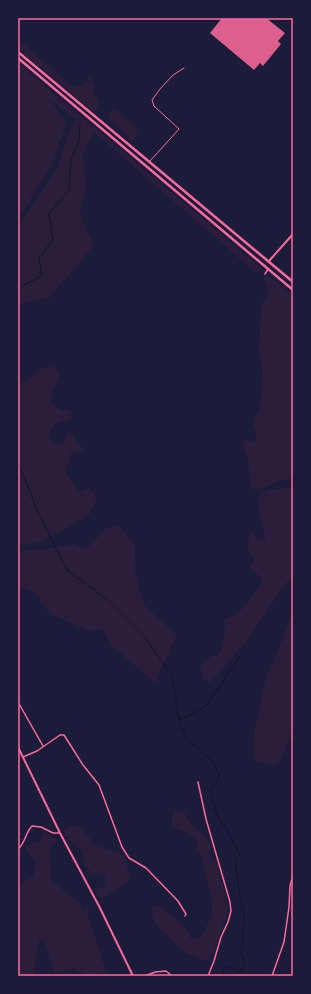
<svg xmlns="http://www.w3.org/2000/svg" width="311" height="994" font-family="'Crimson Pro',serif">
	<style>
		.green { fill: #2a1e3b }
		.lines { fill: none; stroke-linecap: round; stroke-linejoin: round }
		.stream { stroke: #12122b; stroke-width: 1 }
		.building { fill: #dd5f8e }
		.service { stroke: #ff6b9d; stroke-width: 1 }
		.minor { stroke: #ff6b9d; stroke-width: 1.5 }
		.tertiary { stroke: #ff6b9d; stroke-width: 2 }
		.primary { stroke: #ff6b9d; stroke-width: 2.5 }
		.neatline { fill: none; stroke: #ff6b9d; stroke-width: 1.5 }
	</style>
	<rect width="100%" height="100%" fill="#1b1b3a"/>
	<path class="green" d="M18,43l8,3 47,41 10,-1 7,-11 5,11 -2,7 6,7 -2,10 -3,2 -76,-63z
		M18,63l243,205v4h-6l-161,-140 -11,22 3,33 -6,27 14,32 -45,52 -29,6 -2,5v-78l2,-7 37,-56 6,-20 12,-29 -27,-21 19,24 -16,44 -33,53z
		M111,110h5l15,13 7,11 -3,6h-4l-24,-23z
		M263,277h7l23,18v183l-15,3 -11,6 -16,3 -3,-31 -6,-14 4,-6 9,3 2,-6 -4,-10 7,-21 3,-28 -4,-28 2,-44 8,-12z
		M55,367l5,6 -7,18 -3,11 10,8 11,1 1,7 -18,6 -6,13 9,8 7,-2 5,-12 15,19 -13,3 -6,20 14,19 11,-4 7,10 -8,17 -25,15 -27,13 -19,2v-161l9,-3 15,-13z
		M293,487v88l-9,11 -36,53 -37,43 -7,-2 -4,-13 13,-12 4,1 3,-4 6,-24 -3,-7 15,-8 13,-15 12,-18 -14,-13 6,-8 -7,-7 1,-21 6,4 4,5 7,-1 -6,-24 -3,-18 10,-7z
		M118,526l17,18 -1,26 11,36 32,30 -13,26 -9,21 -43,-37 -10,-18 -10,4 -42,-18 -16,-22 -11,-4 -5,3v-39l34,-4 21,-4 14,4 18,-19z
		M293,613v112l-3,13 -11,25 -8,2 -17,-6v-26l12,-55z
		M175,811l10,2 6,11 15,13 6,10 -4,6 8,9 10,35 2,13 -14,42 -7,8 -8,-1 -16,-8 -22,-21 -8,-11 -2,-11 6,-4 19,14 11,12 4,9 11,-3 10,-21v-14l-7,-27 -1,-8 -3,-12 -5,-5 2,-6 -8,-9 -18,-8v-8z
		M71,825l9,1 16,20 28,8 6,24 -3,5 -26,16 -5,-6 2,-5 7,-2 1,-8 -4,-6 -10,2 -8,-9 -1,-13 -16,-15 -4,-6z
		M43,832l15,8 -9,8 3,33 16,14 10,5 5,10 6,-4 -1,10 18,55c-16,8 -18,7 -31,-3l-21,5 -9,-32 -6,-1 -3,16 -1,20h-17v-92l15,-7 3,-13 -11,-18 16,-5z"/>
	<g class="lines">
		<path class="stream" d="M18,291l6,-6 18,-9 -3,-18 14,-18 -4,-26 20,-24 2,-31 8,-18 1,-17
			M18,463l20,49 29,58 42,31 35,35 28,40 7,44
			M224,976l-2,-4 3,-5 5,-1 10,7 5,-9 -4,-11 2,-14 1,-28 -4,-13 -5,-39 5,-5 -12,-22 -11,-17 -7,-24 8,-11 1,-5 -7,-15 -25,-21 -6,-13 -2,-6 27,-14 9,-13 25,-37"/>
	</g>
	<path class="building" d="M222,18h44l19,15 -7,8 3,3 -18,22 -3,-3 -6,7 -44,-37z"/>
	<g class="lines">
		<path class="service" d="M150,161l29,-32 -25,-23 -2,-6 8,-11 13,-14 11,-7"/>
		<path class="minor" d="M265,274l3,-5
			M18,702l25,44
			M23,757l14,-6 23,-16h4l19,30 16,20 23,62 7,11 17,10 32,33 8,13 -1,2
			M198,782l8,37 24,83 1,9 -3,11 -7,15 -7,24 -6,15
			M18,849c7,-5 7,-16 14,-23l9,1 12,6h7
			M145,976l10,-4 11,-1 6,5
			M272,976l12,-34 5,-35 1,-21 3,-11"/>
		<path class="tertiary" d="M269,261l24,-27
			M18,747l42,86 40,75 33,68"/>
		<path class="primary" d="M18,52l275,230
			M18,58l275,232"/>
	</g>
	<rect width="311" height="994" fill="none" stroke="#1b1b3a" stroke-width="38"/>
	<rect x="19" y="19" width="273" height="956" class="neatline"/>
</svg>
